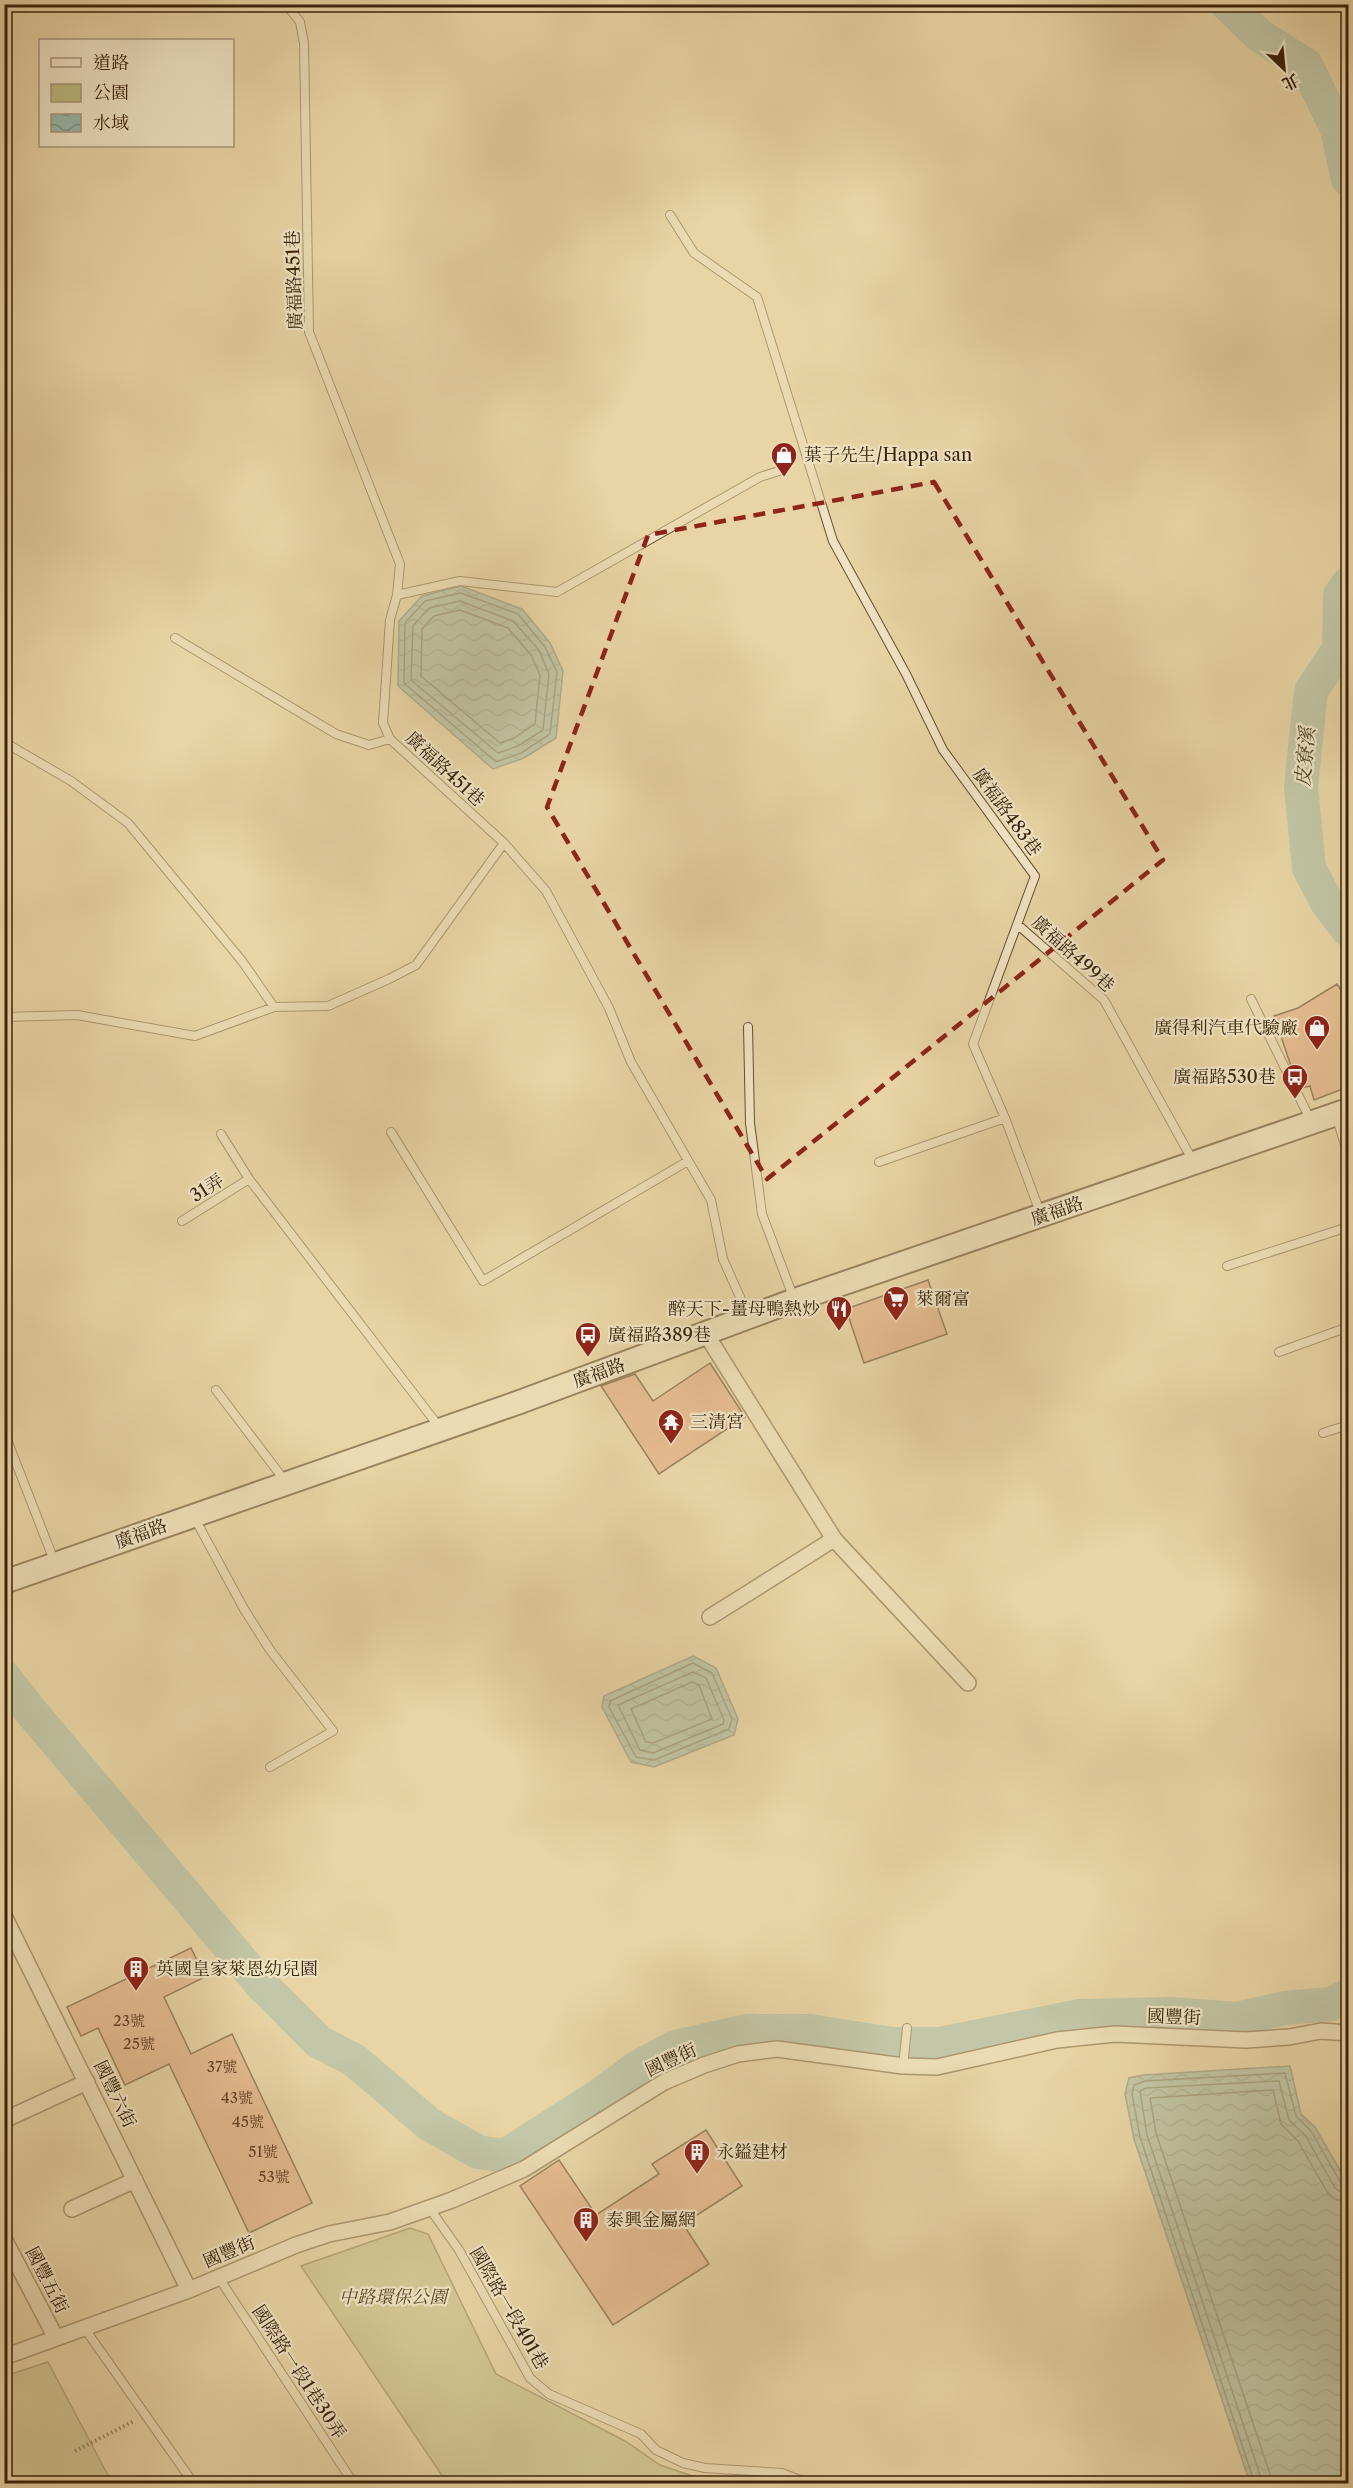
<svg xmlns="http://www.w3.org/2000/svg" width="1353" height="2488" font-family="'Libre Caslon Text','Noto Serif TC',serif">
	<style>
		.green { fill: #beba80; stroke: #7c6e45; stroke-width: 1.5 }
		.water { fill: url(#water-waves); stroke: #727c6b; stroke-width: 1.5 }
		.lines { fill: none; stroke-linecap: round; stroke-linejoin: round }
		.shore { stroke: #686e5a; stroke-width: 1.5 }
		.river { stroke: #97b8ab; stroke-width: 34 }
		.building { fill: #e19f79; stroke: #3a230a; stroke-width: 1.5 }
		.lane-casing { stroke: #664f30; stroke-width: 10 }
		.street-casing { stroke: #664f30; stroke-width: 18 }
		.secondary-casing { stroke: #3a230a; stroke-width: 26 }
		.path { stroke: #3a230a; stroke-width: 4; stroke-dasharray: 1.5 3; stroke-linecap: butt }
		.lane { stroke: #f0e3c4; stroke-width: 8 }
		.street { stroke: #f0e3c4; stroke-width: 15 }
		.secondary { stroke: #f0e3c4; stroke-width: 22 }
		.marked { fill: none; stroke: #8f2418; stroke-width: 4.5; stroke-dasharray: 12 8; stroke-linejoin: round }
		.labels { text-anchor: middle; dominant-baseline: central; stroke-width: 4.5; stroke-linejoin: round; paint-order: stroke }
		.number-label { font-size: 15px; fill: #644226 }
		.street-label { font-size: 18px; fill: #3a230a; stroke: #f0e3c4 }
		.poi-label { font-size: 18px; fill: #3a230a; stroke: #f0e3c4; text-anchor: start }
		.park-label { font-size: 18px; font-style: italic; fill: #5b4928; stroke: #f0e3c4 }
		.water-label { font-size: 20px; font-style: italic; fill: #514832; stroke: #f0e3c4 }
	</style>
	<defs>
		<pattern id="water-waves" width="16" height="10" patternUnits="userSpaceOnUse" patternTransform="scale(1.5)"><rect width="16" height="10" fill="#97b8ab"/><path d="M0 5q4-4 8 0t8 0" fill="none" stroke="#7c9589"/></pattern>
	</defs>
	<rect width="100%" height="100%" fill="#e8d4a4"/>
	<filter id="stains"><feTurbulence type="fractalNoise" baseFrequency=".00333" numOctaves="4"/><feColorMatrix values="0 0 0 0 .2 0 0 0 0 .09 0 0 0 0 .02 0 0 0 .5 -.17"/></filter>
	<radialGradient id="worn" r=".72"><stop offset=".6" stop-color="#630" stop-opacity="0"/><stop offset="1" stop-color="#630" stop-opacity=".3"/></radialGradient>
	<path class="green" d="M410,2228l18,6 68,140 129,67 35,24 53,18h-266l-146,-217z
		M48,2362l64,121h-107v-107z"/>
	<path class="water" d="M461,586l61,23 28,34 13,28 -7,67 -32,20 -31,11 -95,-83 1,-65 23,-25z
		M693,1656l23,12 22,51 -4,16 -80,32 -23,-5 -29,-55 2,-11z
		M1290,2066l11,48 14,13 33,57v299h-98l-116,-344 -9,-45 4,-16 15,-3z"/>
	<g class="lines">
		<path class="shore" d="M461,593l57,21 27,33 12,25 -7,62 -29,19 -25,9 -92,-79 1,-60 20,-22z
			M460,601l53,20 26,29 10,24 -6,56 -25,16 -20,7 -87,-73 2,-54 16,-18z
			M460,610l48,18 23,27 9,20 -5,49 -21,14 -14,5 -79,-67 1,-47 12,-13z
			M693,1663l19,10 20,46 -3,10 -75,31 -18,-3 -27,-50 1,-6z
			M693,1672l13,6 18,42 -1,4 -70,29 -13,-3 -22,-45z
			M692,1682l7,3 13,34 -59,24 -7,-1 -15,-33z
			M1255,2484l-115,-347 -8,-43 2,-9 11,-4 140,-8 11,43 15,15 30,52 7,3
			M1263,2484l-116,-349 -7,-44 6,-3 133,-7 10,39 16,15 30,53 6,4 7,1
			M1272,2484l-2,-10 -114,-341 -6,-35 123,-8 8,34 17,17 29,51 8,7 13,3"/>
		<path class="river" d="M1227,4l33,32 46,29 31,64 11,50
			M1348,584l-8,11 -1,54 -28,42 -10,96 8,81 19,36 20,26
			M4,1677l24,31 233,276 58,58 35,18 75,64 49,28 27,4 95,-61 38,-28 37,-20 71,-16h64l82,13h48l140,-28 91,-2 65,5 49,-11 46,-4 17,-8"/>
	</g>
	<path class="building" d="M1337,984l11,16v87l-34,13 -4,-14 -8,2 -10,-19 -18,-53 24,-8z
		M928,1280l19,54 -83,29 -18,-54z
		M710,1363l35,54 -86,57 -58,-88 34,-12 18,27z
		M191,1948l14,29 -41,20 27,57 41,-20 80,169 -63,30 -80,-169 -44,21 -27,-57 -17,8 -14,-29z
		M706,2130l36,56 -59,38 26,40 -96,61 -93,-139 39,-26 37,55 63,-41 -7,-10z"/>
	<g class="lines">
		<g class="lane-casing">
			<path id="lane" d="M286,4l14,18 4,21 5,289 91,232 -3,31 -7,25 -7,103 7,16 114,104 42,48 63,117 22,54 80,138 12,59 25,56
				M670,215l24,38 63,44 76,244 73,133 37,76 92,126 -62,168 32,74 35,94
				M397,595l63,-14 97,11 203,-115 22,-7
				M175,638l161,96 33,11 21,-6
				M4,742l67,39 57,42 114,138 32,46
				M1018,925l86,75 89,161
				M1251,999l60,122
				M4,1017l73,-2 118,21 79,-29 54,-1 61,-27 27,-14 88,-122
				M748,1027l2,96 12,91 32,85
				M1336,1116l12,38
				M391,1132l92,149 205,-120
				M221,1134l28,45 191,249
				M879,1162l126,-44
				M182,1221l67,-42
				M1227,1266l121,-39
				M1279,1352l69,-25
				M216,1390l69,91
				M4,1432l51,131
				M1323,1433l25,-8
				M194,1517l50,92 26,41 63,81 -63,36
				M903,2066l4,-38
				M430,2209l29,41 71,128 19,16 92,40 15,16 27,13 22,5 77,5 28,11
				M219,2278l135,206
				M85,2329l109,155"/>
		</g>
		<g class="street-casing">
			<path id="street" d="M706,1334l128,205 134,144
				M710,1617l124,-78
				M4,1916l185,374
				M4,2120l83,-38
				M72,2209l63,-29
				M4,2239l52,99
				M4,2357l185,-67 107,-45 33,-11 61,-12 62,-22 72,-31 140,-87 40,-17 34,-11 39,-5 126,17 34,1 120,-27 58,-6 131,6 43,-3 32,-6 27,2"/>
		</g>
		<g class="secondary-casing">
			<path id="secondary" d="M4,1582l513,-179 278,-103 553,-190"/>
		</g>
		<path class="path" d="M75,2451l59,-30"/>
		<use href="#lane" class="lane"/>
		<use href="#street" class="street"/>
		<use href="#secondary" class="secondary"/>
	</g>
	<path d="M0 0H1353V2488H0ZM934,482l229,378 -396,319 -220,-372 101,-272z" fill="#e8d4a4" fill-opacity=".55" fill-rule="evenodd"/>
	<path class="marked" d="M934,482l229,378 -396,319 -220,-372 101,-272z"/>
	<defs>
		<g id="shop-pin" transform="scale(1.35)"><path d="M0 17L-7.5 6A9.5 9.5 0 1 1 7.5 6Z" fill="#8f2418" stroke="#f0e3c4"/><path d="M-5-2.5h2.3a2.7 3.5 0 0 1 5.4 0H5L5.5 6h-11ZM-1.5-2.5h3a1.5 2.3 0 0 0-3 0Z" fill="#fff"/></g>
		<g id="bus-pin" transform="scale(1.35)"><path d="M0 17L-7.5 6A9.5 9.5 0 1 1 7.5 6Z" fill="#8f2418" stroke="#f0e3c4"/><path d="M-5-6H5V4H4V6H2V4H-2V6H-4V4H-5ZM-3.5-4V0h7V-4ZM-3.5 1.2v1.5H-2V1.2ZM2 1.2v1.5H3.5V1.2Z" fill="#fff"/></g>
		<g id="supermarket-pin" transform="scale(1.35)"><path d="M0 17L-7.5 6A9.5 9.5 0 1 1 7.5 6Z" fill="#8f2418" stroke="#f0e3c4"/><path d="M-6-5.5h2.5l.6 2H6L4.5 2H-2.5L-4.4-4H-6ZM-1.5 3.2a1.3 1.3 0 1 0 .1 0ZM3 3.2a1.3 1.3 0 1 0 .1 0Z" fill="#fff"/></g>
		<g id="restaurant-pin" transform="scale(1.35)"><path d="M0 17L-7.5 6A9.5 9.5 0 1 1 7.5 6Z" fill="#8f2418" stroke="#f0e3c4"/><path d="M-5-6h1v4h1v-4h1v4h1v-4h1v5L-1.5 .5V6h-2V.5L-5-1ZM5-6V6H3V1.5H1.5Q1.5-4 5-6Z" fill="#fff"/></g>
		<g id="temple-pin" transform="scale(1.35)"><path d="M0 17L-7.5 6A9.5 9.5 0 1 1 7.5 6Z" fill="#8f2418" stroke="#f0e3c4"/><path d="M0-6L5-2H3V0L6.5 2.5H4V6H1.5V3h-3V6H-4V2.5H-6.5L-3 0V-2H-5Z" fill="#fff"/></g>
		<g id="building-pin" transform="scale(1.35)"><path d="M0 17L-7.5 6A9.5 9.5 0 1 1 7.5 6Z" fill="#8f2418" stroke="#f0e3c4"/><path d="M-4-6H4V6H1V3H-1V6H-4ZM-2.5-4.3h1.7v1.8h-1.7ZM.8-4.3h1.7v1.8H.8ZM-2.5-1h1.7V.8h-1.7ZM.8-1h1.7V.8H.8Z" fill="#fff"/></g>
	</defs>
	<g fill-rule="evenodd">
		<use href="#shop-pin" x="784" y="455"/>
		<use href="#shop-pin" x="1317" y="1028"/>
		<use href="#bus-pin" x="1295" y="1077"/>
		<use href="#supermarket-pin" x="896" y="1299"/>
		<use href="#restaurant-pin" x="839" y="1309"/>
		<use href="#bus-pin" x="588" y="1335"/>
		<use href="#temple-pin" x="671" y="1422"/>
		<use href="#building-pin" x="136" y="1969"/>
		<use href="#building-pin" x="697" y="2152"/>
		<use href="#building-pin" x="586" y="2220"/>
	</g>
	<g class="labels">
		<g class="number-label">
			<text x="129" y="2020">23號</text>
			<text x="139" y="2043">25號</text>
			<text x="222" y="2066">37號</text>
			<text x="237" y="2097">43號</text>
			<text x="248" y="2121">45號</text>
			<text x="263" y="2151">51號</text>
			<text x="274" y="2176">53號</text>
		</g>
		<g class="street-label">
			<text transform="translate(294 280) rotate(-92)">廣福路451巷</text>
			<text transform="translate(445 769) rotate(43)">廣福路451巷</text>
			<text transform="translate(1007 812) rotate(54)">廣福路483巷</text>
			<text transform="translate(1073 954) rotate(42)">廣福路499巷</text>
			<text transform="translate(207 1188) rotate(-32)">31弄</text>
			<text transform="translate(1057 1211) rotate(-19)">廣福路</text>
			<text transform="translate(599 1373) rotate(-20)">廣福路</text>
			<text transform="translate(141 1534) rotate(-20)">廣福路</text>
			<text transform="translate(1174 2017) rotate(2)">國豐街</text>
			<text transform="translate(671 2060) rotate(-25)">國豐街</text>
			<text transform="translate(115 2094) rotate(64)">國豐六街</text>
			<text transform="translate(229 2252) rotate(-23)">國豐街</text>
			<text transform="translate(47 2280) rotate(63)">國豐五街</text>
			<text transform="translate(509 2308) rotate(60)">國際路一段401巷</text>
			<text transform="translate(299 2372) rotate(57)">國際路一段1巷30弄</text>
		</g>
		<g class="poi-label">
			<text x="804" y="455">葉子先生/Happa san</text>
			<text x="1298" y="1028" text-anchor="end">廣得利汽車代驗廠</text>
			<text x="1276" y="1077" text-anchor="end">廣福路530巷</text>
			<text x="916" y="1299">萊爾富</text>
			<text x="820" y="1309" text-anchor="end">醉天下-薑母鴨熱炒</text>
			<text x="608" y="1335">廣福路389巷</text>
			<text x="690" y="1422">三清宮</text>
			<text x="156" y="1969">英國皇家萊恩幼兒園</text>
			<text x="716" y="2152">永鎰建材</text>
			<text x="606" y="2220">泰興金屬網</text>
		</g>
		<g class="park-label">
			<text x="393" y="2297">中路環保公園</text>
		</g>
		<g class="water-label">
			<text transform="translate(1305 757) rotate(-85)">皮寮溪</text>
		</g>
	</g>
	<rect width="1353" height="2488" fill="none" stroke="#e8d4a4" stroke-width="24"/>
	<rect x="6" y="6" width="1341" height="2476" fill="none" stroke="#3a230a" stroke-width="3"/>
	<rect x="12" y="12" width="1329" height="2464" fill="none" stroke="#3a230a" stroke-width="1.5"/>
	<rect x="39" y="39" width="195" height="108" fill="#f0e3c4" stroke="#a7967a" stroke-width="1.5"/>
	<rect x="51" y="58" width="30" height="9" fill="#f0e3c4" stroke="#a7967a" stroke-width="1.5"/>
	<text x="93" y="69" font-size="18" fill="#3a230a">道路</text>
	<rect x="51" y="84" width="30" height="18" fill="#beba80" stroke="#a7967a" stroke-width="1.5"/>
	<text x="93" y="99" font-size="18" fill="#3a230a">公園</text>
	<rect x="51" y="114" width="30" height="18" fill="url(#water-waves)" stroke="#a7967a" stroke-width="1.5"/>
	<text x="93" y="129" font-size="18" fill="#3a230a">水域</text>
	<g transform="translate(1284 69) rotate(154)" stroke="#f0e3c4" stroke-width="4.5" paint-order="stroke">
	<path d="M0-4.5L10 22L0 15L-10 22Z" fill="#3a230a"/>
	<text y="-9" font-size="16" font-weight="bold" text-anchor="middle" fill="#3a230a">北</text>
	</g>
	<rect width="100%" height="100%" filter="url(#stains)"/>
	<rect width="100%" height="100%" fill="url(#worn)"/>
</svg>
